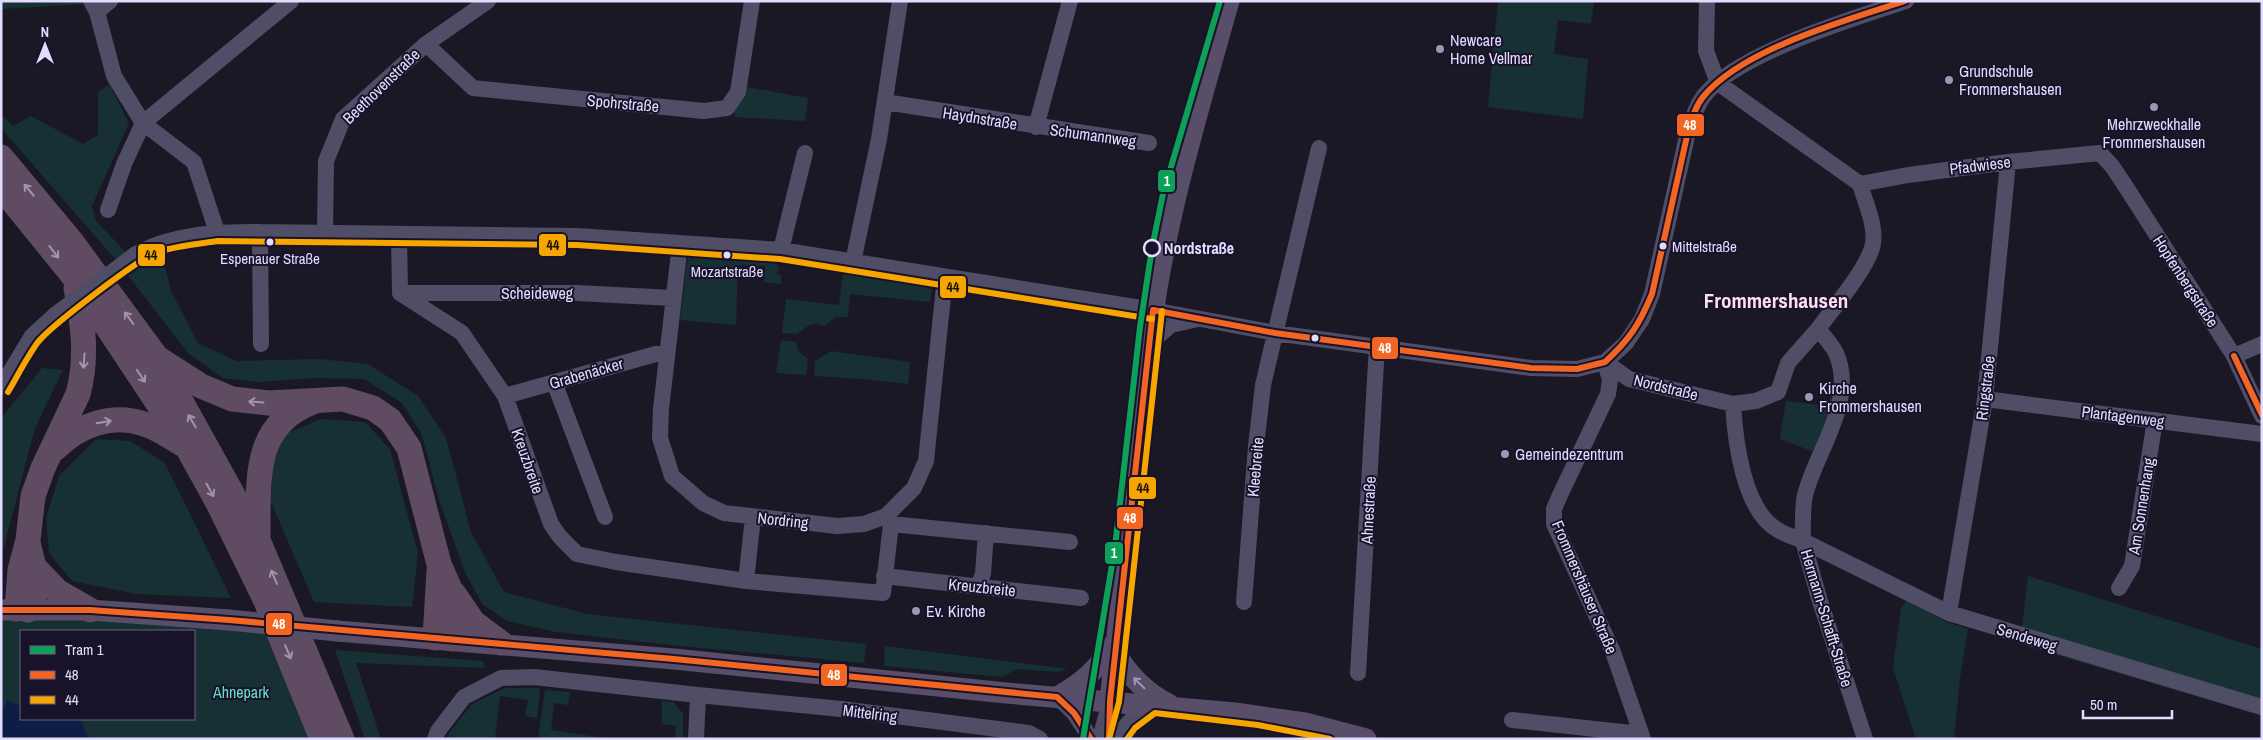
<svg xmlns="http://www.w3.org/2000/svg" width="2263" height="740" font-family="'Archivo Narrow',sans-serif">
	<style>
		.green { fill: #163033; fill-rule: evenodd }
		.water { fill: #0d1d46 }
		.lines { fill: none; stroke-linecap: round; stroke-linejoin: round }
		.minor { stroke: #504d66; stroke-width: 16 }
		.major { stroke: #594e6a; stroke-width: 21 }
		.highway { stroke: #5f4c62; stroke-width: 25 }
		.minor-bridge { stroke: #504d66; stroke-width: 16 }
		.major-bridge { stroke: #594e6a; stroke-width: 21 }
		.bus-1-casing { stroke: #18122b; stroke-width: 10 }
		.bus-2-casing { stroke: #18122b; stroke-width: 10 }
		.bus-1 { stroke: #f26522; stroke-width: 6 }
		.bus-2 { stroke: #f7a600; stroke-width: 6 }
		.tram-1-casing { stroke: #18122b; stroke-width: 10 }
		.tram-1 { stroke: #0da057; stroke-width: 6 }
		.oneway { stroke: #a094b0 }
		.oneway2 { stroke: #9e95b4 }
		.poi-dot { fill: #9c97b2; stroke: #18122b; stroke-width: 2 }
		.bus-dot { fill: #e2dcfe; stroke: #18122b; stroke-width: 2 }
		.stop-dot { fill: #18122b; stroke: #e2dcfe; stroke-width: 2.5 }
		.labels { text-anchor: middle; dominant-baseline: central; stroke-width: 4; stroke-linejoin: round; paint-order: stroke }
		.bus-label { font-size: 15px; fill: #e2dcfe; stroke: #18122b }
		.poi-label { font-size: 16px; fill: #e2dcfe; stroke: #18122b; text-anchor: start }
		.street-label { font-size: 16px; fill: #e2dcfe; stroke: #18122b }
		.stop-label { font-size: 16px; font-weight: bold; fill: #e2dcfe; stroke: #18122b; text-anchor: start }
		.park-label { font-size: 16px; fill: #67dfc9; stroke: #18122b }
		.district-label { font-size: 21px; font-weight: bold; fill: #fedef1; stroke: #18122b }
		.line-badge { stroke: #18122b; stroke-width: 2 }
		.badge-label { font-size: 14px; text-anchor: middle; font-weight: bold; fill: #fff }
		.pale-badge-label { font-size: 14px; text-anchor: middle; font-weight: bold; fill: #111 }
	</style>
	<rect width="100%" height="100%" fill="#1b1825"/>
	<path class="green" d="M1,1h84l2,3 -86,5z
		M1498,1h96l-3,23 -33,-4 -4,34 34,5 -5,60 -95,-12z
		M109,84l20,39 -37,83 4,15 44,46 23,-8 8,32 27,52 38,18 83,-2 49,5 50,32 28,42 25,94 33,60 83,22 279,30 -2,19 -184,-17 -124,-14 -49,-11 -25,-17 -17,-32 -26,-72 -17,-65 -20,-32 -38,-24 -50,-1 -55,4 -36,-4 -35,-25 -72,-93 -115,-132v-14l12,12 18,-10 52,28 15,-9v-42z
		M746,87l62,11 -3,23 -70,-4 -1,-8z
		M689,255l86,7 4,6 -2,6 4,1v9l-17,-2 1,-16 -27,-1 -2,60 -56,-5 7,-58z
		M843,273l89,13 -2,16 -80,-8 -2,23h-12l-12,9c-14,-5 -17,1 -27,8l-15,-1 4,-34 53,6z
		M781,340l15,2 3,10 9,7 -2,16 -30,-2z
		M831,351l79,11 -2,22 -46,-5 -48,-3 1,-15z
		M42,368l21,2 -28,58 -34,130v-140z
		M1826,382l13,3 -25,67 -34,-13 6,-38 41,5 5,-14 -6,-1z
		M321,419l44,3 25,27 28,104 -6,54 -98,-5 -43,-100 1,-35 13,-33z
		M96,439l34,2 35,22 66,135 -94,-4 -65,-13 -23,-28 -3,-35 13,-42z
		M2028,576l234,73v67l-242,-72z
		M1907,600l39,22 22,7 -8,49 -6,61h-38l-23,-71 8,-60z
		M1,611l262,12 46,116h-308zM21,631h173v88h-173z
		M885,646l183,23 -10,3 -41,-3 -15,8 -118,-11z
		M335,650l148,11 2,7 -129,-5 25,76h-16z
		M505,688h35l-3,30 -12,-2 3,-16 -28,-4 -5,43h-47l1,-6 23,-29z
		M545,690l25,2 -2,13 -14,-2 -3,27 60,9h-73z
		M662,701l11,1 10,11v26h-8l1,-13 -14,-2z"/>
	<path class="water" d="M7,700l14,6v13h59l9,20h-88v-22z"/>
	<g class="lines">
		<path class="minor" d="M91,1l6,11 17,64 29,47 51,39 23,70
			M1707,1l-1,50 12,32
			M97,12l13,-11
			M426,44l47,44 231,23 23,-3 11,-16 14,-91
			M1718,83l142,101c5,18 18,45 12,64 -8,25 -38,59 -54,81 6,7 14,16 18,24 21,48 -19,96 -31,142 -3,14 -2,31 -2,46l146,72 313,94
			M885,102l264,41
			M1036,127l34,-126
			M1860,184l48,-9 100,-13 92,-9 12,13 14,21 108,169 28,60
			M108,210l16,-46 19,-41 148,-122
			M260,232l1,112
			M325,232l1,-71 17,-42 83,-75 62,-43
			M399,234l1,59 62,40 43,63 46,128 9,13 17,17 39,8 130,19 137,12 8,-69
			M680,244l-19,165 -1,29 12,38 31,27 21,10 113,13 27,-2 22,-8 28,-28 12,-27 19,-184
			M781,250l24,-97
			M136,254c38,-21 82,-22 124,-22l317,4 204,14 372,60 122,23 256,35 46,1 28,-7 24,17 104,25 23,-3 22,-9 10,-29 30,-34
			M853,262l26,-123 21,-138
			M400,293h177l95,5
			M1149,344l22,-19 22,-5
			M2234,356l28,-12
			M1605,362l21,-19 16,-24 10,-25 35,-158c4,-13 8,-28 16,-39 32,-43 151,-79 203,-96
			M1605,362l5,18 -2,14 -48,101 -6,14v15l59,128 30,87
			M554,382l51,135
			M1,387l31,-51 23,-21
			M505,396l151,-42h11
			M1985,399l277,35
			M1733,404c2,35 10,107 45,126 7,5 17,7 25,11l16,57 46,141
			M886,516l5,8 179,18
			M884,576l197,22
			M746,581l7,-64
			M978,586l5,-12 3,-41
			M2119,588l13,-22 23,-146
			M1244,602l12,-156 7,-61 56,-237
			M1949,613l36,-214 23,-237
			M1358,673l19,-327
			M1057,697l17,16 17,26
			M1512,720l129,14
			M435,739l3,-8 26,-34 37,-19 33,-1 164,18
			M696,739l2,-44 143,14 188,24 11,6
			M1100,739l10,-38
			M1115,739l14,-17 23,-18"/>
		<path class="major" d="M1,610h89l139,10
			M337,631l337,28 332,34 229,20 70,10 61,16
			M1115,652c13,23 31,41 55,53
			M1057,697c26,-14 44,-31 59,-56
			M1110,701l40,-365c14,-114 48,-225 79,-335"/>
		<path class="highway" d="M1,157l70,84 86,117 101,182 84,199
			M1,187l74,91 112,169 31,56 48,98 56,138
			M159,359l42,27 31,13 37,4 74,-4 30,9 17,12 19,28 30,116 18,41 -5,34
			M56,448c23,-23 56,-35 88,-24 14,4 26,13 38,20
			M258,538c1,-56 -7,-113 55,-136
			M34,567l23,24 33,19
			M454,594l19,28 28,21
			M17,609l3,-39 8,-30 5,-44 10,-28 35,-74c10,-37 5,-69 -2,-106
			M28,610c13,-21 7,-40 1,-63
			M435,638l4,-67"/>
		<path class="minor-bridge" d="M55,315l81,-61"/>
		<path class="major-bridge" d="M229,620l108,11"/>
		<g class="bus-1-casing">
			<path id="bus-1" d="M2234,356l28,59
				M1605,362c25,-23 34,-37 47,-68l35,-158c4,-13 7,-28 16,-39 39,-48 144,-77 202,-96
				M1,610h89l139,10 445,39 383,38 17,16 17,26
				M1109,739l1,-38 43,-391 122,23 256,35 46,1 28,-7"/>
		</g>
		<g class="bus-2-casing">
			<path id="bus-2" d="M8,392c10,-17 19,-35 30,-50 14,-17 99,-82 119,-90 20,-6 40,-8 61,-11l359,4 203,14 372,60
				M1109,739l10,-37 43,-391
				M1127,739l8,-11 20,-15 103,12 72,14"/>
		</g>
		<use href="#bus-1" class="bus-1"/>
		<use href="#bus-2" class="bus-2"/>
		<g class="tram-1-casing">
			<path id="tram-1" d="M1083,739l32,-192 25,-220 12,-79 11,-54 57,-193"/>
		</g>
		<use href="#tram-1" class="tram-1"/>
	</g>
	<defs><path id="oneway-shaft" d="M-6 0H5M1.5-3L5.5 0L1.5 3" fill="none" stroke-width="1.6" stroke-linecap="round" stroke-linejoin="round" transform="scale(1.25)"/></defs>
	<g class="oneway">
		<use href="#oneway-shaft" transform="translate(29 190) rotate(-130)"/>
		<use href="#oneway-shaft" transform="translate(54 252) rotate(52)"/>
		<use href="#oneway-shaft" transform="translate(129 318) rotate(-126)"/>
		<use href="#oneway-shaft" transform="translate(84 361) rotate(94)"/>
		<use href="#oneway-shaft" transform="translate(141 376) rotate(56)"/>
		<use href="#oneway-shaft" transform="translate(256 402) rotate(-176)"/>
		<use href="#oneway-shaft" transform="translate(192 421) rotate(-120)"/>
		<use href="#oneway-shaft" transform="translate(104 422) rotate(-10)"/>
		<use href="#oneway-shaft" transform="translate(210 490) rotate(61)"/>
		<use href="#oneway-shaft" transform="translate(274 577) rotate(-114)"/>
		<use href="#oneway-shaft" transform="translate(288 652) rotate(67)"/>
	</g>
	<use class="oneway2" href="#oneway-shaft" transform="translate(1139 683) rotate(-136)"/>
	<g class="poi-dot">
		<circle cx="1440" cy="49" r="5"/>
		<circle cx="1949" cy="80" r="5"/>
		<circle cx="2154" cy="107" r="5"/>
		<circle cx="1809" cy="397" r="5"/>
		<circle cx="1505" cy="454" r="5"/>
		<circle cx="916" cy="611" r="5"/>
	</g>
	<g class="bus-dot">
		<circle cx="270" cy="242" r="4.5"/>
		<circle cx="1663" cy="246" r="4.5"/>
		<circle cx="727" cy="255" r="4.5"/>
		<circle cx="1315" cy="338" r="4.5"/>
	</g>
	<circle class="stop-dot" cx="1152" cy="248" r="8"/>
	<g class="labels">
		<g class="bus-label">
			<text x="1672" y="246" text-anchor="start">Mittelstraße</text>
			<text x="270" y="258">Espenauer Straße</text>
			<text x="727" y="271">Mozartstraße</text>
		</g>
		<g class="poi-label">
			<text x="1450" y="40">Newcare<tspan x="1450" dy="18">Home Vellmar</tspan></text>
			<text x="1959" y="71">Grundschule<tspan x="1959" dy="18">Frommershausen</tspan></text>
			<text x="2154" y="124" text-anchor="middle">Mehrzweckhalle<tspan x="2154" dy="18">Frommershausen</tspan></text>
			<text x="1819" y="388">Kirche<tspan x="1819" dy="18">Frommershausen</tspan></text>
			<text x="1515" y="454">Gemeindezentrum</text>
			<text x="926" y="611">Ev. Kirche</text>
		</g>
		<g class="street-label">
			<text transform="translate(381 86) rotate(-44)">Beethovenstraße</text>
			<text transform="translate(623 103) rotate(5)">Spohrstraße</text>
			<text transform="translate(980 118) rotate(9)">Haydnstraße</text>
			<text transform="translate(1093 135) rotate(8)">Schumannweg</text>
			<text transform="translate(1980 165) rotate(-7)">Pfadwiese</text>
			<text transform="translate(2186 281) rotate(57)">Hopfenbergstraße</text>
			<text x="537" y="293">Scheideweg</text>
			<text transform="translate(586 373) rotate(-16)">Grabenäcker</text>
			<text transform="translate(1666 387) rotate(14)">Nordstraße</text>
			<text transform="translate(1985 388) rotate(-83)">Ringstraße</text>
			<text transform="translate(2123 416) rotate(7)">Plantagenweg</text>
			<text transform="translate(528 461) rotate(71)">Kreuzbreite</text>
			<text transform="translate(1255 467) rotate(-85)">Kleebreite</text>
			<text transform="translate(2141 506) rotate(-81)">Am Sonnenhang</text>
			<text transform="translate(1368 510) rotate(-87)">Ahnestraße</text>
			<text transform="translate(783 520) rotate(6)">Nordring</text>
			<text transform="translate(982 587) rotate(6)">Kreuzbreite</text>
			<text transform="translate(1585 587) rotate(67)">Frommershäuser Straße</text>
			<text transform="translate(1827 618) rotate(73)">Hermann-Schafft-Straße</text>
			<text transform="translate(2027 637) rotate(17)">Sendeweg</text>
			<text transform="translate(870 713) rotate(7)">Mittelring</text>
		</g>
		<g class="stop-label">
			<text x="1164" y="248">Nordstraße</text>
		</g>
		<g class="park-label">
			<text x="241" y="692">Ahnepark</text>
		</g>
		<g class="district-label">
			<text x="1776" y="300">Frommershausen</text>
		</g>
	</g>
	<g class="line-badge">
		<rect x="1676" y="113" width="29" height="24" rx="5" fill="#f26522"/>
		<rect x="1157" y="169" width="19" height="24" rx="5" fill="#0da057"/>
		<rect x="538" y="233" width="29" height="24" rx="5" fill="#f7a600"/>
		<rect x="137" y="243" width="29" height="24" rx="5" fill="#f7a600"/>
		<rect x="939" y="275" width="28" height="24" rx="5" fill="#f7a600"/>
		<rect x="1371" y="336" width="28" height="24" rx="5" fill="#f26522"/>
		<rect x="1128" y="476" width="29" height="24" rx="5" fill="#f7a600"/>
		<rect x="1116" y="506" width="28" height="24" rx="5" fill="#f26522"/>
		<rect x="1104" y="541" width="20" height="24" rx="5" fill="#0da057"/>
		<rect x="265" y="612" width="28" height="24" rx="5" fill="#f26522"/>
		<rect x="820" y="663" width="28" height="24" rx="5" fill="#f26522"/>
	</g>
	<g class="badge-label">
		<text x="1690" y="130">48</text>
		<text x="1167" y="186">1</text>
		<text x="1385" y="353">48</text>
		<text x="1130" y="523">48</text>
		<text x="1114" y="558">1</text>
		<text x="279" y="629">48</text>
		<text x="834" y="680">48</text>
	</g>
	<g class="pale-badge-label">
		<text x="553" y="250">44</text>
		<text x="151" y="260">44</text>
		<text x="953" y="292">44</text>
		<text x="1143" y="493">44</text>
	</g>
	<rect width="2263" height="740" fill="none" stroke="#e2dcfe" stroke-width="5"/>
	<rect x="20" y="630" width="175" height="90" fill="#18122b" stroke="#69637f"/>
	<rect x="30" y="646" width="25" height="8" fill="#0da057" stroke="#69637f"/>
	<text x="65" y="655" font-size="15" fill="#e2dcfe">Tram 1</text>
	<rect x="30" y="671" width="25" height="8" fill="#f26522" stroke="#69637f"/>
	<text x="65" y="680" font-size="15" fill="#e2dcfe">48</text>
	<rect x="30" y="696" width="25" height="8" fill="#f7a600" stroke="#69637f"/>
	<text x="65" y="705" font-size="15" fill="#e2dcfe">44</text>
	<g transform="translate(45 45)" stroke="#18122b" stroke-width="4" paint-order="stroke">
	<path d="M0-4L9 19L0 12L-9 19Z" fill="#e2dcfe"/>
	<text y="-8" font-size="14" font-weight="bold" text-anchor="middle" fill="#e2dcfe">N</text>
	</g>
	<path d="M2083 710v8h89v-8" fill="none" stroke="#e2dcfe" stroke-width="2.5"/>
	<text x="2090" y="710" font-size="15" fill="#e2dcfe" stroke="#18122b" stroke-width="4" paint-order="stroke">50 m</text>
</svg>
